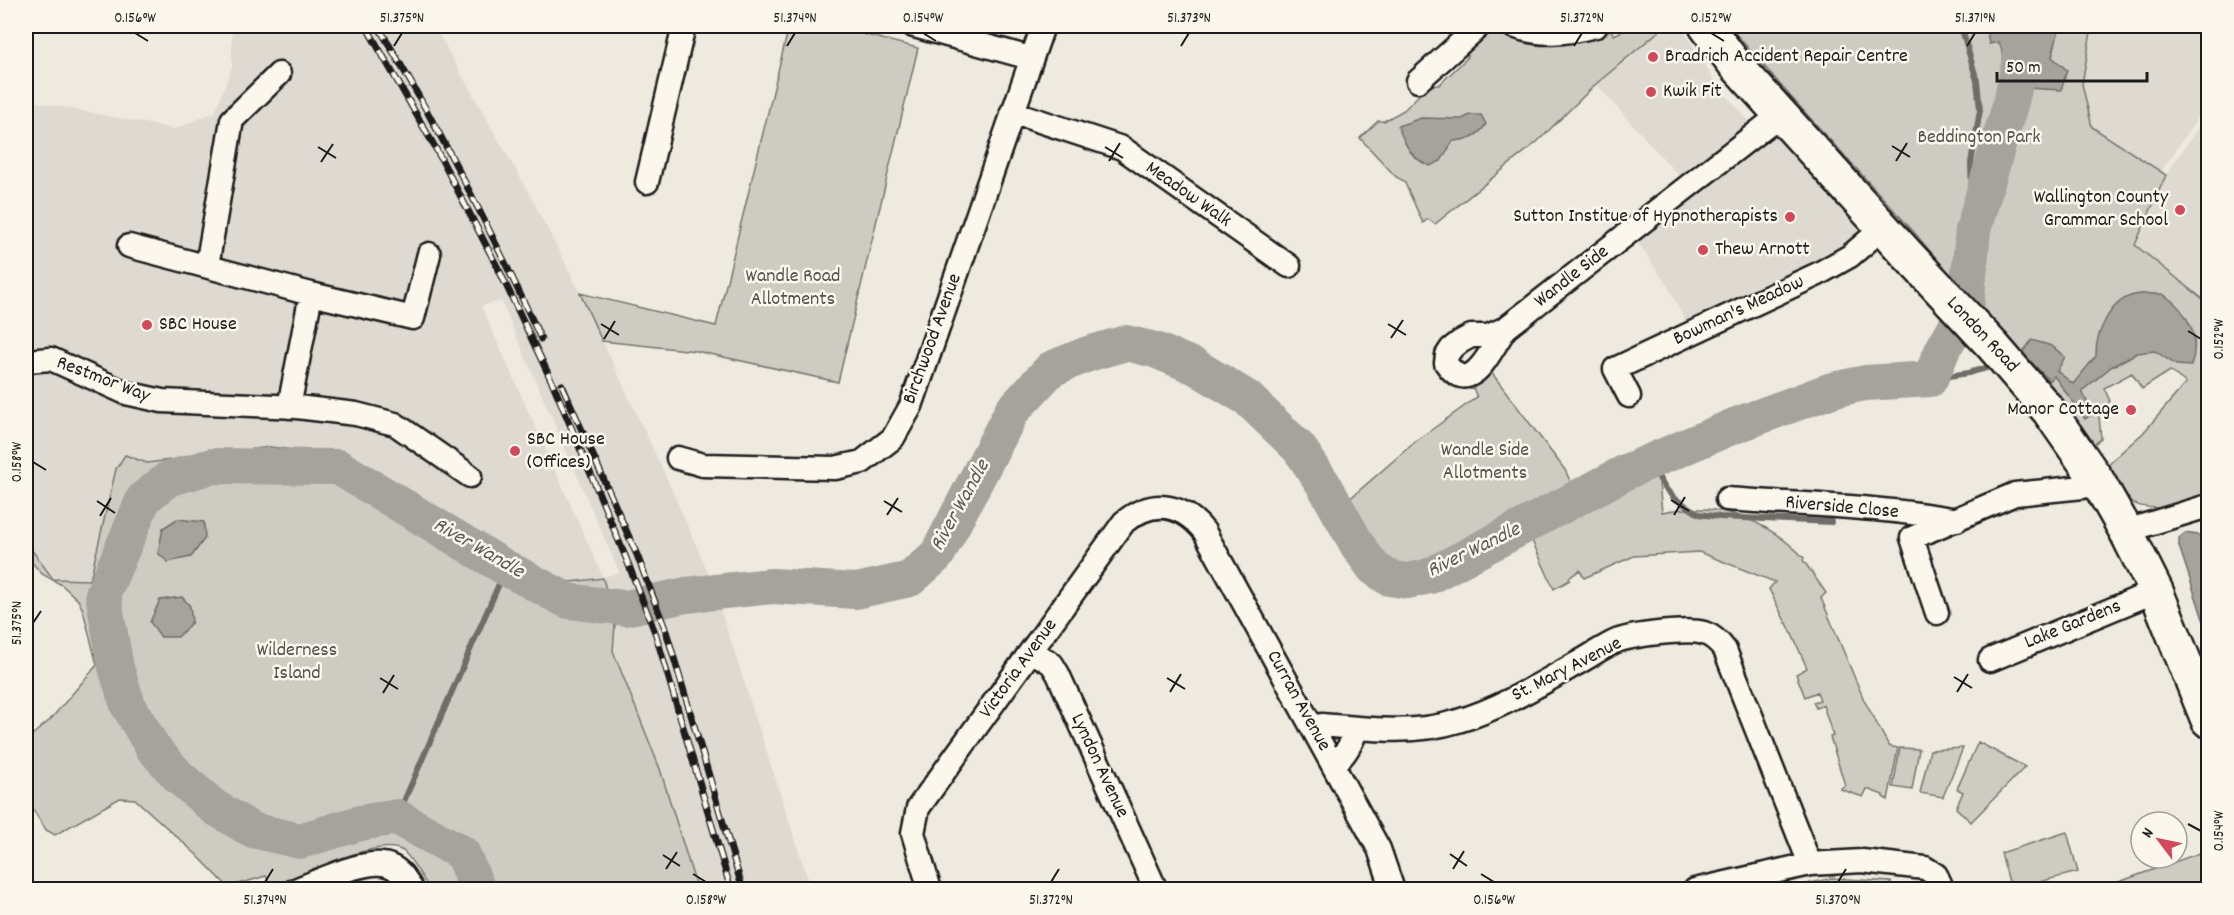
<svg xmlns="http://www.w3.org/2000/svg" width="2234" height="915" font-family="Dekko,sans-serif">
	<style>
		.built { fill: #dedad1; fill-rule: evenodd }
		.green { fill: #ceccc2; stroke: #75746f; stroke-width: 1.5 }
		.water { fill: #a6a39d; stroke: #6f6d69; stroke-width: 1.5 }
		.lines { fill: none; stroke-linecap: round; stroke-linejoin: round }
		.stream { stroke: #6f6d69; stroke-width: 6 }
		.river { stroke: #a6a39d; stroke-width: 36 }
		.minor-casing { stroke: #1c1c1c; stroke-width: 27 }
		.primary-casing { stroke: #1c1c1c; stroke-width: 38 }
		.minor { stroke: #fbf7ec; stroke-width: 22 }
		.primary { stroke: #fbf7ec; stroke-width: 33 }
		.rail-casing { stroke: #1c1c1c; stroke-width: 7 }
		.rail { stroke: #fbf7ec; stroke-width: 4.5; stroke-dasharray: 14; stroke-linecap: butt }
		.ticks { fill: none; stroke: #1c1c1c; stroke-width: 2 }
		.poi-dot { fill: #d1495b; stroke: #fbf7ec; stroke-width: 2 }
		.labels { text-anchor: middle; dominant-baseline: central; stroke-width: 5; stroke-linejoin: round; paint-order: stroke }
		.poi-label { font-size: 20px; fill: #1c1c1c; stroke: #fbf7ec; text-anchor: start }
		.park-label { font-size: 20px; fill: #51514e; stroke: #fbf7ec }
		.street-label { font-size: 20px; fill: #1c1c1c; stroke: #fbf7ec }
		.water-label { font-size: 21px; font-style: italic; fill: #5a5956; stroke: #fbf7ec }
		.neatline { fill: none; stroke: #1c1c1c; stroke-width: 2 }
		.ticks-label { font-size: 15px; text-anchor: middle; fill: #1c1c1c }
	</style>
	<rect width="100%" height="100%" fill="#eeeadf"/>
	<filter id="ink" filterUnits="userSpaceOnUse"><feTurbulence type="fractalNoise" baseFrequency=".0167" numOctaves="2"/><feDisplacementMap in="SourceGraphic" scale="12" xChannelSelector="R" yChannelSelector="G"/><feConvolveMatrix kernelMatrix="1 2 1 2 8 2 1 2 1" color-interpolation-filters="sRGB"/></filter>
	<g filter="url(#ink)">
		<path class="built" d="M232,26h202l93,164 47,90 93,199 43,98 101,312h-114l-37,-120 -47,-118 2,-26 -12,-47 -32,4 -51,-9 -170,-116 -80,-10 -123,16 -22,-8 -9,14 -26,111 -37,-1 -27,-37v-442l149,29 40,-17 17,-45zM501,301l118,271 -1,1 -15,4 -122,-271z
			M1665,26h16l36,59 33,37 -71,54 -83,-92z
			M2092,26h116v76l-47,70 -69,-45 -10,-43z
			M2208,113v190l-73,-58 31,-70z
			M1773,135l5,2 29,30 58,65 -50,34 -127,61 -19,-39 -33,-48z"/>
		<path class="green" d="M789,26h42l87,22 -80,334 -142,-31 -94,-10 -22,-48 136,33z
			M1632,26h33l-69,58 -59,58 -102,82 -7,-5 -5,4 -19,-42 -8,-4 -36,-39 18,-17h6l20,-11 24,-24 11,-1 28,-27 2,-11 14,-14 11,-4 82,10 35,-9 3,5z
			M1729,26h363l-10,58 10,43 74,48 -31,70 73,58v91c-12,16 -1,51 0,71 1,11 0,23 0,34 -21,6 -64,17 -82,-1 -8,-8 -13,-22 -19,-33l36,-32 43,-50 -16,-12 -28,18 -10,-16 -28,15 6,13 -11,15 2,23 -8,6 -31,-43 -63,-68 -85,-102 -123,-135z
			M1491,372l74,98 6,13 -157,82c-9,3 -19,6 -28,1 -12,-6 -33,-50 -41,-63l71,-62 61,-44 -4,-9z
			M270,447l80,10 170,116 51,9 32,-4 12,47 -2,26 47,118 37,120h-267c-7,-9 -19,-32 -27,-38 -25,-16 -105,26 -131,37l-6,-12 -38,11 -31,-32 -62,-56 -15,-1 -65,37 -9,-5 -20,-31v-59l24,-20 47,-55 -14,-55 -5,-10 -16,-15 -20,-11 -16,-18v-14l27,37 37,1 26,-111 9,-14 22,8z
			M1658,472l4,40c56,-11 103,6 142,46l-1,2 23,33 -5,5 43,102 25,46 9,2 -10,52 -5,-3v-2l-16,-6 -4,8 -23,-8 5,-4 -15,-48 3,-1 -10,-31 -7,3 -3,-6 7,-2 -3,-8 -12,5 -9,-23 11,-6 -20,-45h-1l-17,-34 6,-7 -76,-30 -65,4 -50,22 -4,-8 -11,8 1,2 -16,9 -25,-55 55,-28z
			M1978,742l47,25 -54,55 -15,-14 7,-16 -6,-3z
			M1900,748l19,1 -7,41 -19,-3z
			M1963,748l-20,49 -23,-4 10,-43z
			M2067,832l11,40 -67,17 -10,-36z
			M2208,850v39h-109z
			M1832,878l59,4v7h-101v-1z"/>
		<path class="water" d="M1986,26h74l-8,31 15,13 -6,20 -38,-2 -11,10 -12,-22 8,-8 -9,-26 -10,2z
			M1470,115h11l5,9c-8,13 -19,16 -33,17l-12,20 -11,5c-19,-7 -25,-21 -32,-40l23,-8 41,1z
			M2163,294c25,17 38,42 28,72l-15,-1 -21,-14 -18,2 -26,14 -29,24 11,23 -8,5 -31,-43 -4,5 -28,-28 10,-13 20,6 13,11 -8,14 16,13 23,-28c-1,-21 14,-56 38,-61 9,-2 20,-1 29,-1z
			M177,519l27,3 1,16 -14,19 -23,5 -10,-9 5,-25z
			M2185,533l13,2 10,10v89l-29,-88v-8z
			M182,597l8,9 2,16 -14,15h-17l-11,-15 10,-22z"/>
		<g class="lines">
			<path class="stream" d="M1961,26l16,55 3,29 -9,53 2,67
				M1930,379l38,-6 29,-8
				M1650,463l15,25 9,10 25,16 21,3 111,5
				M397,817l109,-249"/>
			<path class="river" d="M478,890l-16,-37 -65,-36 -37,6 -60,18 -48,-11 -38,-23 -35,-30 -26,-29 -25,-43 -12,-37 -13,-74 41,-96 24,-19 44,-13 126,1 168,101 62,33 57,7 61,-13 86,-9 84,5 54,-12 27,-24 75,-144 39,-42 37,-15 38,-11 29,7 41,17 51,31 52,50 25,37 34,61 16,22 15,10 19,3 22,-5 198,-105 106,-45 98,-36 33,-7 65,-4 13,-30 23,-41 7,-78 39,-132 15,-72"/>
			<g class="minor-casing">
				<path id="minor" d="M914,26l116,32
					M1513,26c28,11 54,7 83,0
					M1418,81l61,-55
					M1012,112l110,36 167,118
					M647,182l37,-156
					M129,246l182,48 102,24 16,-64
					M207,266l25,-146 47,-46
					M1506,328c-15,20 -35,73 -60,35l1,-8 4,-6 9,-7 11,-6h17l18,-8 275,-214
					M26,361l25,-2 75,34 36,8 135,6 59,7 39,10 75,52
					M1629,396l-14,-27 203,-95 32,-18 34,-29
					M289,407l22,-113
					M678,458l25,7 132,3 27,-6 31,-24 18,-32 132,-380
					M1727,499c76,6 154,7 230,21
					M2126,531l82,-25
					M1937,613l-25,-75 103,-44 68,-7 14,-7
					M1032,651l20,13 6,10 98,216
					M1990,660l166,-69
					M1313,729l9,-4c45,4 92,10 136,-4 41,-12 79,-35 116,-56 13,-7 26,-16 40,-23 16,-7 73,-14 90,-9 9,3 16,10 21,17l85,214
					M1333,764c11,-6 21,-24 23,-36
					M295,890c22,-8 74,-34 95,-24 11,4 16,14 22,24
					M930,890l-17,-57 5,-25 206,-286c28,-23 57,-19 80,9l175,318 14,41
					M1695,890l115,-26 52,-3 63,7 11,7 7,15"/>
			</g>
			<g class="primary-casing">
				<path id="primary" d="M1706,26l28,37 172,190 87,93 56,65 48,69 29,51 30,60 52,129"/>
			</g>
			<use href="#minor" class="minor"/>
			<use href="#primary" class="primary"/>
			<g class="rail-casing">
				<path id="rail" d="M366,26l70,123 63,121 54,114 73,174 30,77 75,255
					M378,26c60,100 114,206 163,313
					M562,385l75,170 29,76 77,259"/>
			</g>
			<use href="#rail" class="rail"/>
		</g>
	</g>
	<path class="ticks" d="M135,33l13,8M923,33l13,8M1711,33l13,8M394,46l8,-13M787,46l8,-13M1181,46l8,-13M1574,46l8,-13M1967,46l8,-13M1892,146l18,11M318,147l18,11M1105,147l18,11M1109,161l11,-18M1896,161l11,-18M321,162l12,-18M601,324l18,11M1388,324l18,11M2188,331l13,8M1391,338l12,-18M604,339l11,-18M33,462l13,8M1671,500l18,11M97,501l18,12M884,501l18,11M887,515l11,-17M1674,515l11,-18M100,516l11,-18M33,623l8,-12M1954,677l18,11M380,678l18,11M1167,678l18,11M1170,692l11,-18M1957,692l11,-18M383,693l11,-18M2188,824l13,7M1450,854l17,12M663,855l17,11M666,869l11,-17M1453,869l11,-18M693,874l13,8M1481,874l13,8M265,882l8,-13M1051,882l8,-13M1838,882l8,-13"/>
	<g class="poi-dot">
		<circle cx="1653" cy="57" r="6"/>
		<circle cx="1651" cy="92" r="6"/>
		<circle cx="2180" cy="210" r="6"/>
		<circle cx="1790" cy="217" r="6"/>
		<circle cx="1703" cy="250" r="6"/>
		<circle cx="147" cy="325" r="6"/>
		<circle cx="2131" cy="410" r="6"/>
		<circle cx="515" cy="451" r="6"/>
	</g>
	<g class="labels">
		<g class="poi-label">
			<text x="1665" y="57">Bradrich Accident Repair Centre</text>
			<text x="1663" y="92">Kwik Fit</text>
			<text x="2168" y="198" text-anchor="end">Wallington County<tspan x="2168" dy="23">Grammar School</tspan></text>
			<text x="1778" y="217" text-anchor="end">Sutton Institue of Hypnotherapists</text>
			<text x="1715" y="250">Thew Arnott</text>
			<text x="159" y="325">SBC House</text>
			<text x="2119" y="410" text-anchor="end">Manor Cottage</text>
			<text x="527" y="440">SBC House<tspan x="527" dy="23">(Offices)</tspan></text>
		</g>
		<g class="park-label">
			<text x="1979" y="138">Beddington Park</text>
			<text x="793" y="277">Wandle Road<tspan x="793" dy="23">Allotments</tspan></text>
			<text x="1485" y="451">Wandle Side<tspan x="1485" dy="23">Allotments</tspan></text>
			<text x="297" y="651">Wilderness<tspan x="297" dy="23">Island</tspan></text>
		</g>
		<g class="street-label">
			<text transform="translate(1188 195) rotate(35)">Meadow Walk</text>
			<text transform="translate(1572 277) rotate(-38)">Wandle Side</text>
			<text transform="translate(1739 311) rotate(-25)">Bowman's Meadow</text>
			<text transform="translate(1982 335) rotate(47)">London Road</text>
			<text transform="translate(933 339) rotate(-70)">Birchwood Avenue</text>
			<text transform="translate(103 380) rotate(21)">Restmor Way</text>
			<text transform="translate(1842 508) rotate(5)">Riverside Close</text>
			<text transform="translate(2073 625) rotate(-22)">Lake Gardens</text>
			<text transform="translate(1019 669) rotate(-54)">Victoria Avenue</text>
			<text transform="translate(1567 670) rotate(-27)">St. Mary Avenue</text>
			<text transform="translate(1298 701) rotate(61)">Curran Avenue</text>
			<text transform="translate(1099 766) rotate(65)">Lyndon Avenue</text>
		</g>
		<g class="water-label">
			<text transform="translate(961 506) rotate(-61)">River Wandle</text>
			<text transform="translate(478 549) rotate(30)">River Wandle</text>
			<text transform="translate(1474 551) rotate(-26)">River Wandle</text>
		</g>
	</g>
	<rect width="2234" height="915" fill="none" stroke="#fbf7ec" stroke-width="66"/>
	<g transform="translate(2159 840) rotate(302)"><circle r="28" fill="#fbf7ec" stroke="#a29f99" stroke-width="1.5"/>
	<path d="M0-4.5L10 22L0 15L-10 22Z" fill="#d1495b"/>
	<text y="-9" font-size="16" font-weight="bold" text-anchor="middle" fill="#1c1c1c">N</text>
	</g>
	<path d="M1997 72v9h150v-9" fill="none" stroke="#1c1c1c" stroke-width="3"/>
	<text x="2006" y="72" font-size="18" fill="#1c1c1c" stroke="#fbf7ec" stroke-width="4.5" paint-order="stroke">50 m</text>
	<rect x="33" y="33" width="2168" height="849" class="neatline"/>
	<g class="ticks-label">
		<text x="135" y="22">0.156°W</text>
		<text x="402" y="22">51.375°N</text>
		<text x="795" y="22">51.374°N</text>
		<text x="923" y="22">0.154°W</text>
		<text x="1189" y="22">51.373°N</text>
		<text x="1582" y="22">51.372°N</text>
		<text x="1711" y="22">0.152°W</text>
		<text x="1975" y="22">51.371°N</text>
		<text transform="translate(2218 339) rotate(-90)" y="5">0.152°W</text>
		<text transform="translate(16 462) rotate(-90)" y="5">0.158°W</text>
		<text transform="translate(16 623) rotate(-90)" y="5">51.375°N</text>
		<text transform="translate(2218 831) rotate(-90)" y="5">0.154°W</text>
		<text x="265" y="904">51.374°N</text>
		<text x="706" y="904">0.158°W</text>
		<text x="1051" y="904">51.372°N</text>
		<text x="1494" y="904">0.156°W</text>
		<text x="1838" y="904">51.370°N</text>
	</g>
</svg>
